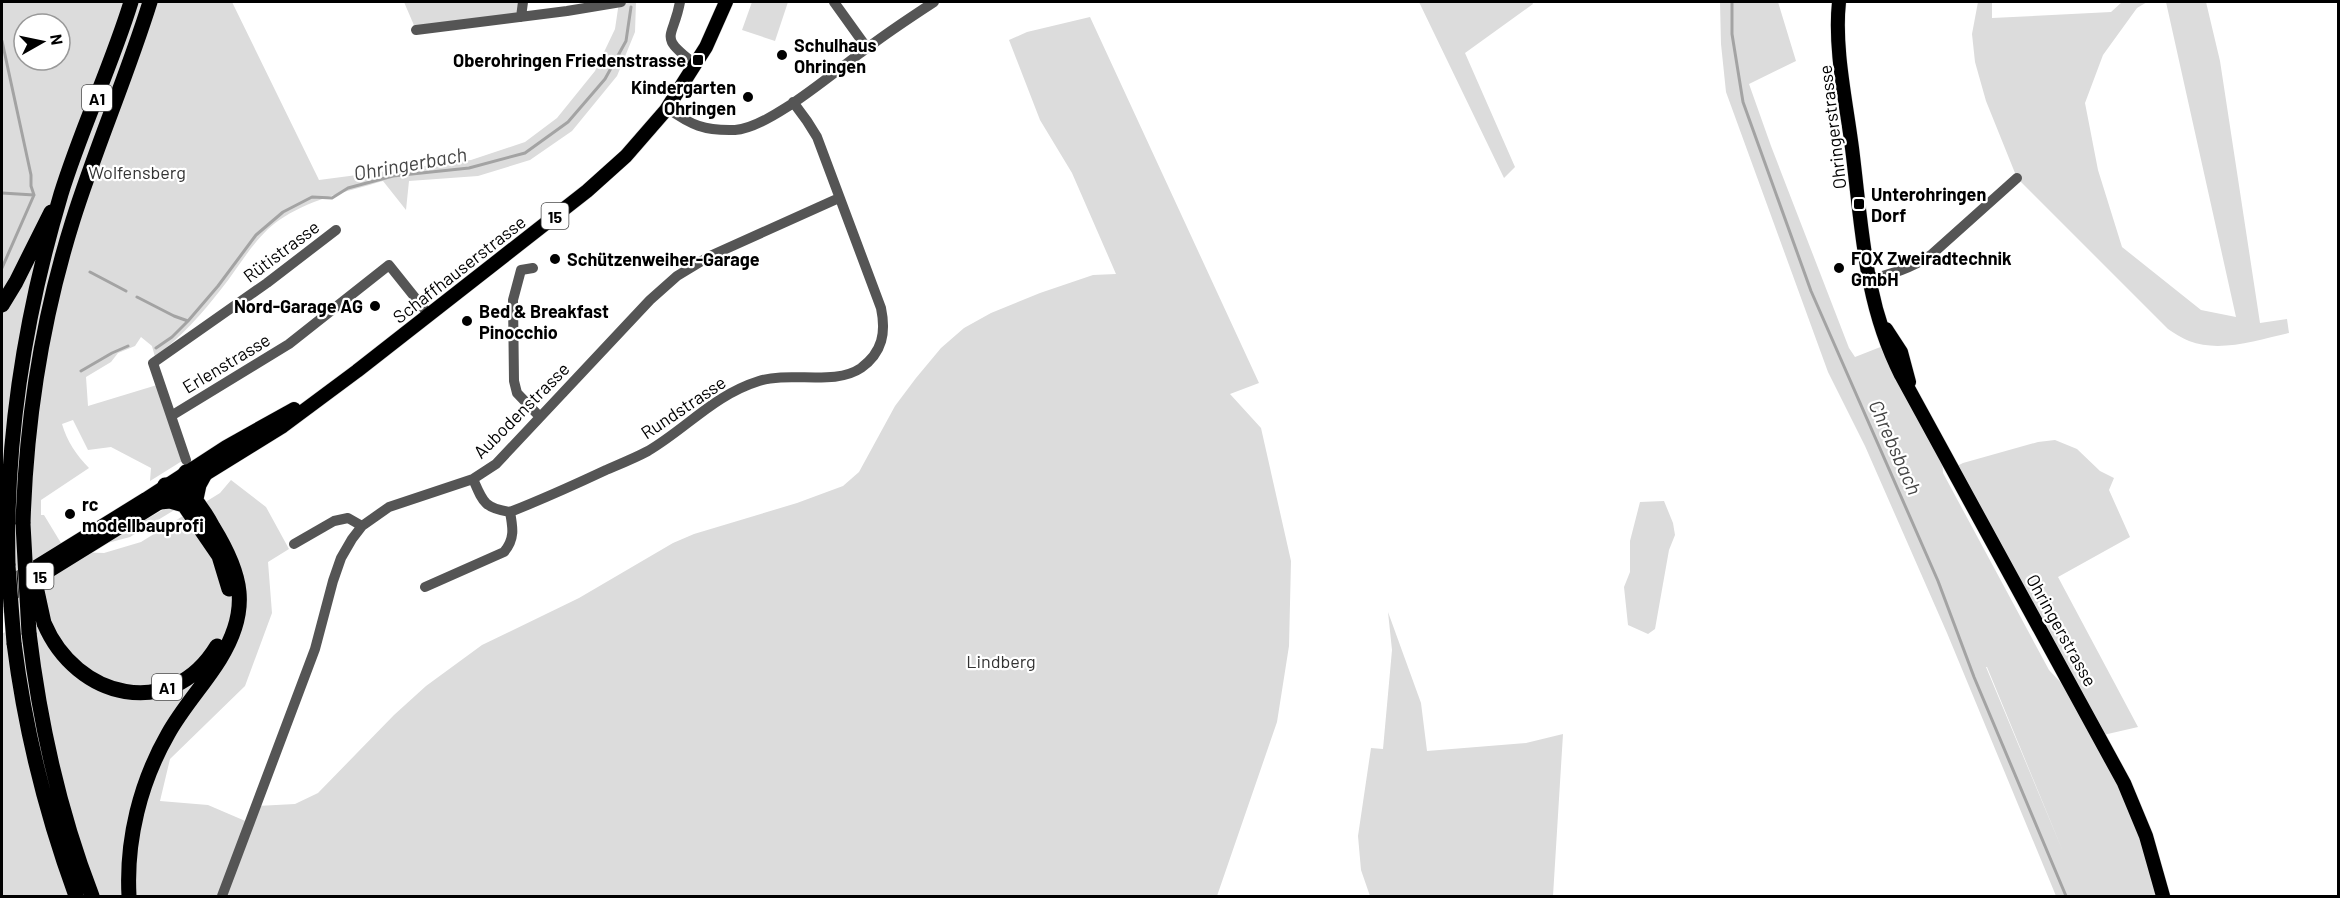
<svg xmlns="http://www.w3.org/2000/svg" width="2340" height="898" font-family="Barlow,sans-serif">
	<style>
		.green { fill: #dcdcdc; fill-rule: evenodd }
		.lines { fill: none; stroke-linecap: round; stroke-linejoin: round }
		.stream { stroke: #a3a3a3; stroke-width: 3 }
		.major-casing { stroke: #dbdbdb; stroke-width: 15 }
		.highway-casing { stroke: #dbdbdb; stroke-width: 16 }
		.minor { stroke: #555; stroke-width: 10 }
		.major { stroke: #000; stroke-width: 14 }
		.highway { stroke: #000; stroke-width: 15 }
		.highway-bridge-casing { stroke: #dbdbdb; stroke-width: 16; stroke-linecap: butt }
		.highway-bridge { stroke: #000; stroke-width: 15 }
		.poi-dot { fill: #000; stroke: #fff; stroke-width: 2 }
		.labels { text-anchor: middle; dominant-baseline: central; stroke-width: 4.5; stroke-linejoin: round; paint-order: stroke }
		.shield { fill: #fff; stroke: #4c4c4c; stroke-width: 1.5 }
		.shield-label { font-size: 16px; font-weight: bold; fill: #000 }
		.poi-label { font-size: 18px; font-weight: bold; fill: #000; stroke: #fff; text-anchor: start }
		.street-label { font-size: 18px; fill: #000; stroke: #fff }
		.park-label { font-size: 18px; fill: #333; stroke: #fff }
		.water-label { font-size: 20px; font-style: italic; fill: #444; stroke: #fff }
	</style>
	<rect width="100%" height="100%" fill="#fff"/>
	<path class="green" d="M2,2h230l87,178 152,-20 54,-18 32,-24 38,-47 20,-42 4,-27h17l-1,30 -18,44 -45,55 -42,29 -52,16 -69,5 -3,29 -23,-29c-34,10 -69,17 -99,36 -27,16 -42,46 -62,71 -20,26 -41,49 -67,69l-3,-11 -11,-9 -6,9 -17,7 -7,9 -25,15 2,29 69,-21 25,76 -32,20 1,-13 -40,-21 -23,3 -15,-30 -11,4c5,17 14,31 27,44l-48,32v15h3l20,33 14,4 26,1 37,-11 79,-49 11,-13 35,27 23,42 -21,13 4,51 -27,73 -75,73 -10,42 48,4 42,18 7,-17 38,-2 23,-11 76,-78 32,-29 56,-41 97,-47 94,-55 21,-9 103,-31 46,-17 16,-14 36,-66 21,-28 25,-30 23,-20 27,-15 49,-20 53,-18 23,-1 -44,-101 -32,-53 -31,-80 18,-8 63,-15 169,366 -29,11 31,34 30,133 -2,85 -12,76 -60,174h-1215v-262l46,-29 -4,-18 -42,27zM24,24h36v36h-36z
		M404,2h119l-2,15 -105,13z
		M752,2h36l-13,39 -33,-11z
		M1419,2h113l1,2 -68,49 50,114 -11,11z
		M1720,2h58l18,59 -47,23 22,62 78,202 6,9 28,-11 59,114 1,13 106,197c61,61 85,148 114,226h-107l-109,-263 -82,-187 -37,-74 -102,-280 -5,-48zM1987,667l77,187 -78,-187z
		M1978,2h14v16l119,-6 11,-10h25l-10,6 -34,47 -18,48 13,67 24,77 79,63 35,7 -70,-315h40l14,59 40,262 27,-4 2,14c-32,7 -69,20 -100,8 -7,-3 -15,-8 -21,-12l-151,-151 -31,-77 -11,-39 -3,-28z
		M2055,440l22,9 23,22 14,7 -5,12 21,47 -72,40 80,150 -39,9 -146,-268 10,-5 75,-21z
		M1664,501l9,22 2,12 -6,15 -14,79 -7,5 -20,-9 -4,-38 6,-15v-31l10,-39z
		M168,507l8,2 -46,28 -30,8z
		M1388,612l33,91 6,48 99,-8 37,-9 -10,162h-183l-9,-26 -3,-34 13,-88 12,1 9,-99z"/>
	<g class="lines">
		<path class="stream" d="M1732,2v32l11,68 68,189 127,290 36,96 92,219
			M2,41l29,134v11l3,9
			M2,193l32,2 -32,73
			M90,272l36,19
			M137,297l37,19 14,5 30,-35 38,-51 27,-23 29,-15 20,1 16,-10 45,-12 76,-8 56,-15 43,-31 37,-43 21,-38 5,-34
			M156,348l16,-11 16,-16
			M81,371l31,-18 16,-7"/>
		<g class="major-casing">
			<path id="major" d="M1839,2c-5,46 7,99 13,146 10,79 12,154 49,227l223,408 22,53 17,60
				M1886,329l15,23 8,30
				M2,588l144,-89 80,-52 68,-38
				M2,600l281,-174 74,-55 230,-180 39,-35 40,-46 40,-63 20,-45"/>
		</g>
		<g class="highway-casing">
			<path id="highway" d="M2,305l14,-23 35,-70
				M186,472c-9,12 -7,20 -2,33l35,51 10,33
				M196,499l3,-14 6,-11
				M160,502l10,-1 14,4
				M23,524c3,-103 19,-205 50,-304 23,-73 54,-144 77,-218
				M8,566c-3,-127 17,-251 53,-372 20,-65 50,-127 70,-192
				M44,623c32,76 127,99 173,23
				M29,633c11,91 30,178 63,263
				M14,643c11,87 32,171 62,253
				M129,896c-3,-56 11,-113 39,-162 15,-27 36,-49 52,-75 31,-50 22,-85 -7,-132 -8,-15 -17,-28 -29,-41l-19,-1"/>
		</g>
		<path class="minor" d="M680,2c-7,38 -23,33 15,62
			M834,2l33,46
			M521,17l2,-15
			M416,30l151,-19 54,-9
			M667,108c24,17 37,23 68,22 35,-2 101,-60 131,-81 22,-17 45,-32 68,-47
			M533,268l-12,2 -8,30 1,81 3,12 23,24
			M1868,279c24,-4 43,-11 63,-24l86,-77
			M171,416l118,-72 100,-79 40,50
			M186,460l-33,-97 114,-80 69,-53
			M473,479c10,23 11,29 37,33 33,-13 64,-27 96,-42 14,-6 29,-12 42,-19 39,-23 66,-56 111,-70 31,-10 76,5 102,-13 22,-16 25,-36 20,-60l-64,-171 -10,-16 -14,-19
			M294,544l40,-23 14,-3 14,8
			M425,587l79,-35c11,-13 9,-24 6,-40
			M222,896l93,-247 18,-68 8,-23 11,-19 10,-13 27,-19 84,-28 23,-15 154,-164 27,-24 33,-20 129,-58"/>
		<use href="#major" class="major"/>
		<use href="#highway" class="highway"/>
		<g class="highway-bridge-casing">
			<path id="highway-bridge" d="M23,524l6,109
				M8,566l6,77
				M34,577l10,46"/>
		</g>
		<use href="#highway-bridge" class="highway-bridge"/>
	</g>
	<g class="poi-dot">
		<circle cx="782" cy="55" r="6"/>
		<rect x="692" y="54" width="12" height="12" rx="3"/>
		<circle cx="748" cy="97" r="6"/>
		<rect x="1853" y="198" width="12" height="12" rx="3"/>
		<circle cx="555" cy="259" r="6"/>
		<circle cx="1839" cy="268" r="6"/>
		<circle cx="375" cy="306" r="6"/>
		<circle cx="467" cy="321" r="6"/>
		<circle cx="70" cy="514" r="6"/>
	</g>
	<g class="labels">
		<g class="shield">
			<rect x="82" y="85" width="30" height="26" rx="4.5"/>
			<rect x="541.5" y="203" width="27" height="26" rx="4.5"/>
			<rect x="26.5" y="563" width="27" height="26" rx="4.5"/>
			<rect x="152" y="674" width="30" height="26" rx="4.5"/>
		</g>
		<g class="shield-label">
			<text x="97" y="98">A1</text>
			<text x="555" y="216">15</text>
			<text x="40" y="576">15</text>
			<text x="167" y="687">A1</text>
		</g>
		<g class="poi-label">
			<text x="794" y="45">Schulhaus<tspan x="794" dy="21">Ohringen</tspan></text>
			<text x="686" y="60" text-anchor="end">Oberohringen Friedenstrasse</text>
			<text x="736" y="87" text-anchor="end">Kindergarten<tspan x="736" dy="21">Ohringen</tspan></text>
			<text x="1871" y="194">Unterohringen<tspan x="1871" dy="21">Dorf</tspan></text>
			<text x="1851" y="258">FOX Zweiradtechnik<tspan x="1851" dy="21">GmbH</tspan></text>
			<text x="567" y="259">Schützenweiher-Garage</text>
			<text x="363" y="306" text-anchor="end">Nord-Garage AG</text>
			<text x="479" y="311">Bed &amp; Breakfast<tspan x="479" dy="21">Pinocchio</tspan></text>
			<text x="82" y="504">rc<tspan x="82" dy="21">modellbauprofi</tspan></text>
		</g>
		<g class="street-label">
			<text transform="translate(1832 127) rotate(-97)">Ohringerstrasse</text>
			<text transform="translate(281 251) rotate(-37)">Rütistrasse</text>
			<text transform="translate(459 269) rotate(-38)">Schaffhauserstrasse</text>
			<text transform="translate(226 363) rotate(-31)">Erlenstrasse</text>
			<text transform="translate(683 407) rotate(-34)">Rundstrasse</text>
			<text transform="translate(521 410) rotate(-45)">Aubodenstrasse</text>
			<text transform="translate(2062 630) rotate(61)">Ohringerstrasse</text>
		</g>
		<g class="park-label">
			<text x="137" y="172">Wolfensberg</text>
			<text x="1001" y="661">Lindberg</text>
		</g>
		<g class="water-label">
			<text transform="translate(410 163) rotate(-10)">Ohringerbach</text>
			<text transform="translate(1896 447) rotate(66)">Chrebsbach</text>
		</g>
	</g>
	<rect width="2340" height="898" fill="none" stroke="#000000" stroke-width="6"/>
	<g transform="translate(42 42) rotate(81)"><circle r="28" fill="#ffffff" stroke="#999999" stroke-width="1.5"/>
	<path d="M0-4.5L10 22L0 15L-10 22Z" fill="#000000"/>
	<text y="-9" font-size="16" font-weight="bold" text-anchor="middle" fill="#000000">N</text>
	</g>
</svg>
